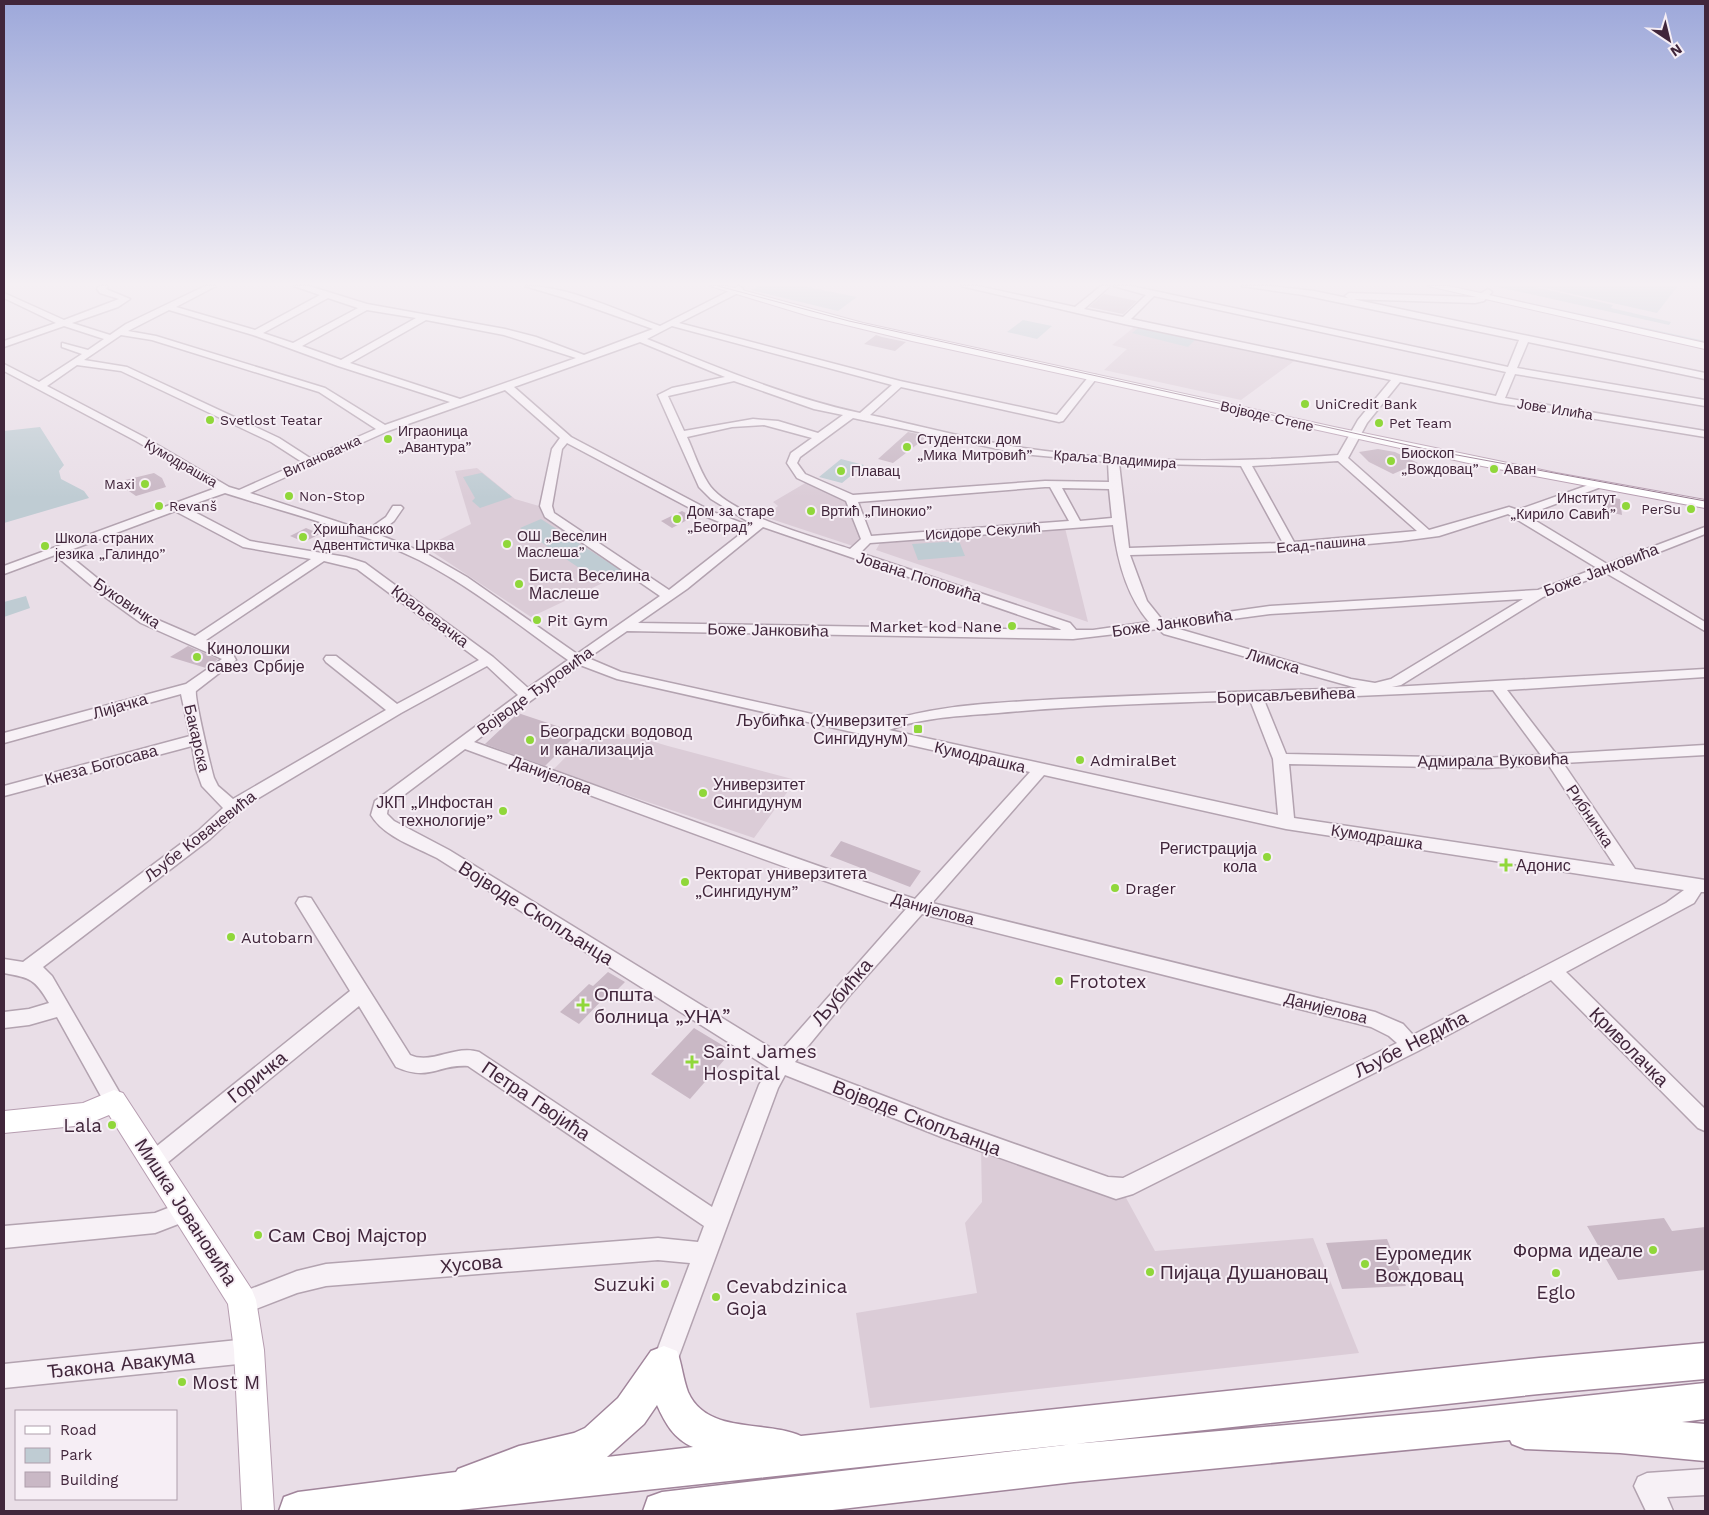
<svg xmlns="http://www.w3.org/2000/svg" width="1709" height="1515" font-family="'Work Sans',sans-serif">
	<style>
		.built { fill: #dbccd7 }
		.green { fill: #bfccd3 }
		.building { fill: #c9b8c5 }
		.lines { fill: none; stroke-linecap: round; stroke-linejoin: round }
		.minor-casing { stroke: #b3a3b0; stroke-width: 3 }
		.major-casing { stroke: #b69db0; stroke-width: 2 }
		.highway-casing { stroke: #a1859b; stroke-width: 3 }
		.minor { fill: #f7f1f6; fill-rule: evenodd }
		.major { fill: #fff; fill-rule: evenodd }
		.highway { fill: #fff; fill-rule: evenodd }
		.tram { stroke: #94778d; stroke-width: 1 }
		.poi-dot { fill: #90d73a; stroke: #f6eef5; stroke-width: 2 }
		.labels { text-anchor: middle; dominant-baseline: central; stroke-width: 4; stroke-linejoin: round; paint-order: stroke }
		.far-poi-label { font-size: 14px; fill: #41263b; stroke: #f6eef5; text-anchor: start }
		.far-street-label { font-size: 14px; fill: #41263b; stroke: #f6eef5 }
		.street-label { font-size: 16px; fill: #41263b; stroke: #f6eef5 }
		.poi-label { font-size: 16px; fill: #41263b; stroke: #f6eef5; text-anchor: start }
		.near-street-label { font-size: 19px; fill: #41263b; stroke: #f6eef5 }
		.near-poi-label { font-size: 19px; fill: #41263b; stroke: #f6eef5; text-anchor: start }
	</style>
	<rect width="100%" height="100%" fill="#e9dee7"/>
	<path class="built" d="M1137,325l160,34 -56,41 -137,-30 23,-21 -15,-4z
		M477,468l38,31 24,7 4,10 83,56 -95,45 -106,-70 46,-23 -16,-53z
		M807,482l40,17 14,39 -8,8 -88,-29 13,-11 -5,-4z
		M1065,528l23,94 -212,-72 5,-9z
		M597,725l71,21 128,34 -42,58 -201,-68z
		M981,1149l144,47 30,55 158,-13 46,115 -489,55 -14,-95 121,-20 -12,-70 17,-21z"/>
	<path class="green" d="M760,286h43l54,11 -19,14 -87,-21z
		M1493,286h38l82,19 -2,3 60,14 -2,3z
		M1537,286h135l5,1 -20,26z
		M1494,295l211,46v4l-215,-49z
		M1023,320l29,6 -15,13 -30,-7z
		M1141,326l55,13 -8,8 -56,-14z
		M40,427l24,38 -5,6 2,8 23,12 5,7 -85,25v-92z
		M841,459l23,6 -22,18 -23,-6z
		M481,473h1l30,24 -32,11 -8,-7 3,-3 -12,-21z
		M541,519l81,52 -22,11 -80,-54z
		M959,541l6,15 -47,4 -6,-16z
		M26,596l4,12 -26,9v-15z"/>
	<path class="building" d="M1104,294l33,7 -14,13 -34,-7z
		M876,335l6,2 24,5 -11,9 -31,-7z
		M908,432l20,4 -35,27 -15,-4z
		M1378,449l17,3 23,11 -25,11 -24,-12 -10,-10z
		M154,473l8,5 4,9 -30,9 -10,-7 -1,-9z
		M1602,496l18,3 2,16 -18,-4z
		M682,511l11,6 -21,11 -11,-7z
		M306,528l14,6 -16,8 -14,-6z
		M188,646l30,13 -12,9 -36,-11z
		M518,713l60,20 -33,33 -60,-22z
		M841,841l80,30 -11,16 -80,-31z
		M608,972l17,10 -15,15 -3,-2 -28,29 -19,-12 29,-28 4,2z
		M694,1028l38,23 -42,48 -39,-25z
		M1664,1218l8,13 33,-4v43l-87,10 -31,-54z
		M1387,1239l19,47 -64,3 -16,-46z"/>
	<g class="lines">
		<g class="minor-casing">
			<path id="minor" d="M99,286h9l-2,3 24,10 -12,8 -46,16 38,12 16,-11 79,-38h11l-40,21 79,23 65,-35 -26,-9h15l58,18 138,25 31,8 48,18 69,-26 -85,-30 -43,-13c45,0 93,25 135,40l79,-40 4,3 -1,2 -63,32 221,58 157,34 33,-40h6v4l-33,42 -4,1 -158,-35 -31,28c51,11 102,25 153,33 101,15 213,15 315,7l20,-35 33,-40 -267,-56 -163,-38h17l97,21 26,-21h9l-26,23 39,8 23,-22 -32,-9h17l377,81 11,-27 -216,-45 -61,-9h28l44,5 391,82v6l-177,-37 -11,26 188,32v6l-190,-32 -10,24 200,33v6l-206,-34 -99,-21 -33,41 -19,35 81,72 80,-23 9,3 79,-28 6,3 -2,2 -75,28 81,49 98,-37v7l-89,35 89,53v9l-99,-58 -63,24 -142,88 -9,2 313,-18v8l-198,13 49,64 149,-9v10l-142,8 72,106 70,11v12h-4l-7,11 -128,69 139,137v22l-7,-3 -147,-148 -133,71 -285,143 -17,5 -172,-61 -159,-63 -7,13 -102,276 -4,8 -8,4 -8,-4 -4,-8 38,-101 -32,-3 -332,26 -29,7 -54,21 -8,-3 -3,-8 3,-8 62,-24 29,-7 332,-26 40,4 6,-16 -236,-160c-30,-2 -38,16 -72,1l-37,-61 -198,162 -7,3 -7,-3 -3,-7 3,-7 203,-163 -51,-83 -3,-5 3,-5 6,-1 6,1 99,157c22,10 45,-11 69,-3l233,155 47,-122 10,-17 -332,-210c-21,-11 -53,-21 -66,-43l4,-14 143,-106 -31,-29 -86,47 -154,92 -37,34 -167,128 9,9 69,119 3,6 -3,6 -7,3 -7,-3 -50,-90 -28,8 -25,3v-16l25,-3 20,-6c-14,-24 -18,-25 -45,-30v-14l19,3 175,-131 25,-23 -21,-22 -6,-17 -4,-23 -188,50v-10l186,-50 -9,-42 -177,49v-10l182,-49 36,-25 -81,-36 -36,-26 -50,-42 -51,19v-8l212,-78 -80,-47 -132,-70v-7l35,18 43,-28 -20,-7v-4l26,7 16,-11 -40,-13 -60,21v-6l52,-18 -52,-25v-5l60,27 55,-21 -19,-6 -3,-4zM1154,296l352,76 -10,24 -365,-77zM328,298l30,10 -65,35 -30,-10zM169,310l84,25 85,31 112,36 -65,23 -60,-37 -169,-52 -28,-5zM367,310l49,8 -75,42 -39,-14zM426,320l78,15 72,23 -116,41 -110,-36zM672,326l220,59 -32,28c-74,-16 -143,-46 -213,-74zM121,335l31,5 167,52 57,37 -66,29 -31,-20 -152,-71 -43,-7zM640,342l85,35 -53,11 -14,7 41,92 12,12 41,25 -2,2 -37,-14 -142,-75 -57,-50zM77,365l44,6 150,71 31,20 -63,28 -10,-3 -85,-50 -97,-51zM734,381l80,28 29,6 -25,18 -40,-12 -25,-2 -69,12 -16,-35zM505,390l55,48 -8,11 -12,57 5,11 115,79 -83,58 -110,-77 -40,-23 -50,-20 17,-13 9,-13 -2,-2h-8l-7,11 -20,14 -116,-38 138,-62zM853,418l169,36 86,8 1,20 -64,-1 -192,14 -48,-21 -8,-11 3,-6zM764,425l48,13 -21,15 -4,10 10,15 49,23 15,38 -11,10c-36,-12 -123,-35 -142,-66 -9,-14 -14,-31 -21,-46l45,-10zM567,443l138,73 38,16 -74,58 -115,-77 -2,-7 10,-57zM1338,461l79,70 -123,11 -42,-76zM1119,463l122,3 42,77 -154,5zM1045,487h5l19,34 -198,15 -13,-34zM1062,488l47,1 3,29 -32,3zM225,493c62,20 136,38 194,67 53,27 101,66 149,100l-40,28 -35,-31 -128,-94 -19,-6 -96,-16 -65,-34zM175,511l68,36 68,12 -116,77 -44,-19 -38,-26 -48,-39zM1508,514l89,54 -59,22 -268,16 -107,15 -16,-20 -17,-46 161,-4 110,-10 38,-5zM1113,525c4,34 13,70 36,97l-56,8h-17l-6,-7 -210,-70 10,-10zM763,527l297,102 1,1 -423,-7 49,-34zM324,561l33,8 122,91 -82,44 -61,-48h-10l-2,3 2,3 60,48 -153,89 -15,-13 -4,-8c-3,-10 -20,-82 -18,-87l40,-31 -5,-9 -25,-11zM1523,599l-132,80 -16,4 -24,-4 -179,-52 98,-13zM1158,629l6,5 193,54c-99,3 -197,6 -296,11 -63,4 -131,5 -190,28l-250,-55 -33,-14 39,-27 446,8zM580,665l37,14 413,93 -115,127c-148,-49 -294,-105 -441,-157zM1493,690l48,65 -57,3 -198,-4 -22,-54zM1250,700l23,59 5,56 -389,-85c33,-13 73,-14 109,-17 84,-8 168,-10 252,-13zM465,749c147,54 293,110 441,160l-127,144 -330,-203 -55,-29 -7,-7 1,-7zM1289,764l195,4 64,-4 67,102 -321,-48zM1044,775l242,54 398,61 -18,13 -253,132 -10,-11 -28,-12 -443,-109zM922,914l449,113 18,9 8,7 -274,135 -15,-1 -164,-58 -149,-57 55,-67z
				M1488,289l4,3 -8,9 -9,2 -126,-4 -4,-3 4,-3 126,4z
				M186,1201l8,3 3,7 -3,7 -39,15 -151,15v-22l151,-13z
				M238,1340l8,4 4,8 -4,8 -8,4 -234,24v-24z
				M1705,1469v26l-38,2 6,14h-27l-12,-25 4,-9 9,-4z"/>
		</g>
		<g class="major-casing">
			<path id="major" d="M710,286h17l136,37 471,104 222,46 149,27v8l-223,-42 -570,-125 -103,-25z
				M1428,286h21l256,57v6z
				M114,1090l9,3 129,197 4,10 8,50 10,161h-32l-8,-161 -6,-46 -119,-189 -24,10 -81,8v-22l79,-8z"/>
		</g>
		<g class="highway-casing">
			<path id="highway" d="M1705,1343v36l-166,15 -1089,117h-171l5,-14 14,-5 158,-20 2,-3 61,-23 55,-13 11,-5 33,-30 33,-47 13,-5 13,5c5,14 6,28 11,41 19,43 78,28 113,44l738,-78zM657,1405c8,18 17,34 36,42l-86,10 37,-33z
				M1705,1383v36l-23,3 23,2v37l-85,-8 -95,-4 -13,-5 -2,-4 -436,42 -250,29h-181l5,-14 14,-5 412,-48 370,-33z"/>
		</g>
		<use href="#minor" class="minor"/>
		<use href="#major" class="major"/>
		<use href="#highway" class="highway"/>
		<path class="tram" d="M718,286l131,35 581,129 275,51"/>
	</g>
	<linearGradient id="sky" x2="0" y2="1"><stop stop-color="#9da8da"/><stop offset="0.57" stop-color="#f5f0f4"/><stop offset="1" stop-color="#f5f0f4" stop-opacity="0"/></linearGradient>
	<rect width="1709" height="498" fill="url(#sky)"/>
	<g class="poi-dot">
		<circle cx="1305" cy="404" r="5"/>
		<circle cx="210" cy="420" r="5"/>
		<circle cx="1379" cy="423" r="5"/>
		<circle cx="388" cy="439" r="5"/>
		<circle cx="907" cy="447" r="5"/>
		<circle cx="1391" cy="461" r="5"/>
		<circle cx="1494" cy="469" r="5"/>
		<circle cx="841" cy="471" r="5"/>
		<circle cx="145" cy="484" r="5"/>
		<circle cx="289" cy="496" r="5"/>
		<circle cx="159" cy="506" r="5"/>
		<circle cx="1626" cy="506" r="5"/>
		<circle cx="1691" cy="509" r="5"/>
		<circle cx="811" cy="511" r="5"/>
		<circle cx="677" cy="519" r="5"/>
		<circle cx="303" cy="537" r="5"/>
		<circle cx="507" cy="544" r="5"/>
		<circle cx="45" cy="546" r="5"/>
		<circle cx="519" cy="584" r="5"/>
		<circle cx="537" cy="620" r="5"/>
		<circle cx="1012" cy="626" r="5"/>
		<circle cx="197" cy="657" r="5"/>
		<rect x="913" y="724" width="10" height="10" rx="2.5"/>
		<circle cx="530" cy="740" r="5"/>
		<circle cx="1080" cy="760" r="5"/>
		<circle cx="703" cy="793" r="5"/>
		<circle cx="503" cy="811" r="5"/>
		<circle cx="1267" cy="857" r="5"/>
		<path d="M1503.5 857.5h5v5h5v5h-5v5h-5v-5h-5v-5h5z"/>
		<circle cx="685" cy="882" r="5"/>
		<circle cx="1115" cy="888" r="5"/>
		<circle cx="231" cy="937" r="5"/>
		<circle cx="1059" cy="981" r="5"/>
		<path d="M580.5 997.5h5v5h5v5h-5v5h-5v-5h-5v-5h5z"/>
		<path d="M689.5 1054.5h5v5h5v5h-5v5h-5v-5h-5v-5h5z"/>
		<circle cx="112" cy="1125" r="5"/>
		<circle cx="258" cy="1235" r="5"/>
		<circle cx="1653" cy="1250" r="5"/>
		<circle cx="1365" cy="1264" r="5"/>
		<circle cx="1150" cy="1272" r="5"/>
		<circle cx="1556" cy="1273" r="5"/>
		<circle cx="665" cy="1284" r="5"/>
		<circle cx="716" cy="1297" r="5"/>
		<circle cx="182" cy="1382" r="5"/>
	</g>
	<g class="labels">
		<g class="far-poi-label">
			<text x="1315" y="404">UniCredit Bank</text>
			<text x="220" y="420">Svetlost Teatar</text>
			<text x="1389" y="423">Pet Team</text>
			<text x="398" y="431">Играоница<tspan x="398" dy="16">„Авантура”</tspan></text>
			<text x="917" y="439">Студентски дом<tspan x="917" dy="16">„Мика Митровић”</tspan></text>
			<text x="1401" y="453">Биоскоп<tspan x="1401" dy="16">„Вождовац”</tspan></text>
			<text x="1504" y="469">Аван</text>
			<text x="851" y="471">Плавац</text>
			<text x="135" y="484" text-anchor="end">Maxi</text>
			<text x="299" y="496">Non-Stop</text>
			<text x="1616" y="498" text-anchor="end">Институт<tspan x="1616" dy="16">„Кирило Савић”</tspan></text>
			<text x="169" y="506">Revanš</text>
			<text x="1681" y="509" text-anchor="end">PerSu</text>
			<text x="687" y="511">Дом за старе<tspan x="687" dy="16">„Београд”</tspan></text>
			<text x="821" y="511">Вртић „Пинокио”</text>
			<text x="313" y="529">Хришћанско<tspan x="313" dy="16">Адвентистичка Црква</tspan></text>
			<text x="517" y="536">ОШ „Веселин<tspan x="517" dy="16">Маслеша”</tspan></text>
			<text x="55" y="538">Школа страних<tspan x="55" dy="16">језика „Галиндо”</tspan></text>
		</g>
		<g class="far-street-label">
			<text transform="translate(1555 409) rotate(9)">Јове Илића</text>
			<text transform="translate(1267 416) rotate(13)">Војводе Степе</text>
			<text transform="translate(322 456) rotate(-24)">Витановачка</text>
			<text transform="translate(1115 459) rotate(4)">Краља Владимира</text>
			<text transform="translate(181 463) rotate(30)">Кумодрашка</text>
			<text transform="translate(983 531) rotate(-4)">Исидоре Секулић</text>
			<text transform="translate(1321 544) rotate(-5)">Есад-пашина</text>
		</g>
		<g class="street-label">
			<text transform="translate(1601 570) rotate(-21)">Боже Јанковића</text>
			<text transform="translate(919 577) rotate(18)">Јована Поповића</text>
			<text transform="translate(127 603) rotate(34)">Буковичка</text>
			<text transform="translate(430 616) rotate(37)">Краљевачка</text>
			<text transform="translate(1172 623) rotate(-8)">Боже Јанковића</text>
			<text transform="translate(768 630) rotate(1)">Боже Јанковића</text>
			<text transform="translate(1273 661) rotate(16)">Лимска</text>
			<text transform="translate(535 691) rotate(-36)">Војводе Ђуровића</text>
			<text transform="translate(1286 695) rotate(-2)">Борисављевићева</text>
			<text transform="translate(120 706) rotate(-16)">Лијачка</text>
			<text transform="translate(197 738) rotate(77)">Бакарска</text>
			<text transform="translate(980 757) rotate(13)">Кумодрашка</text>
			<text transform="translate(1493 760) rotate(-1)">Адмирала Вуковића</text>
			<text transform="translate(101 765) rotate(-15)">Кнеза Богосава</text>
			<text transform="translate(551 775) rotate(20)">Данијелова</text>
			<text transform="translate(1590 816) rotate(56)">Рибничка</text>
			<text transform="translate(200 836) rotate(-38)">Љубе Ковачевића</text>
			<text transform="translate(1377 837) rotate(9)">Кумодрашка</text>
			<text transform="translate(933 909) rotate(15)">Данијелова</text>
			<text transform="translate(1326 1008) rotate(14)">Данијелова</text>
		</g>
		<g class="poi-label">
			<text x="529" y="575">Биста Веселина<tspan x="529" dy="18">Маслеше</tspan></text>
			<text x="547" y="620">Pit Gym</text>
			<text x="1002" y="626" text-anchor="end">Market kod Nane</text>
			<text x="207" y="648">Кинолошки<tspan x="207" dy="18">савез Србије</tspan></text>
			<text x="908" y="720" text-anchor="end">Љубићка (Универзитет<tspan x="908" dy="18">Сингидунум)</tspan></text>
			<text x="540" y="731">Београдски водовод<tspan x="540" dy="18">и канализација</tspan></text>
			<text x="1090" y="760">AdmiralBet</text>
			<text x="713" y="784">Универзитет<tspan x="713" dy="18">Сингидунум</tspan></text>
			<text x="493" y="802" text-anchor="end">ЈКП „Инфостан<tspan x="493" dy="18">технологије”</tspan></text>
			<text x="1257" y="848" text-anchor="end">Регистрација<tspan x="1257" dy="18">кола</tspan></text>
			<text x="1516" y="865">Адонис</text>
			<text x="695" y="873">Ректорат универзитета<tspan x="695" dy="18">„Сингидунум”</tspan></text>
			<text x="1125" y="888">Drager</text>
			<text x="241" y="937">Autobarn</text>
		</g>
		<g class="near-street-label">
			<text transform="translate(536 913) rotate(32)">Војводе Скопљанца</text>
			<text transform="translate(842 992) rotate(-49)">Љубићка</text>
			<text transform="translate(1411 1044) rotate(-27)">Љубе Недића</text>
			<text transform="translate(1629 1047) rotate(45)">Криволачка</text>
			<text transform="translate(257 1077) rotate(-39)">Горичка</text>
			<text transform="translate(536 1101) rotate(34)">Петра Гвојића</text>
			<text transform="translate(917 1118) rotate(21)">Војводе Скопљанца</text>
			<text transform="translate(186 1212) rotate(57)">Мишка Јовановића</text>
			<text transform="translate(471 1264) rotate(-5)">Хусова</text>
			<text transform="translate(121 1364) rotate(-6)">Ђакона Авакума</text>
		</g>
		<g class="near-poi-label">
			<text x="1069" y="981">Frototex</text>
			<text x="594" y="994">Општа<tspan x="594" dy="22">болница „УНА”</tspan></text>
			<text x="703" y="1051">Saint James<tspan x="703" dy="22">Hospital</tspan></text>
			<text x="102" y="1125" text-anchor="end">Lala</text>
			<text x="268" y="1235">Сам Свој Мајстор</text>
			<text x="1643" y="1250" text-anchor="end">Форма идеале</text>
			<text x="1375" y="1253">Еуромедик<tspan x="1375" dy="22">Вождовац</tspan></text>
			<text x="1160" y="1272">Пијаца Душановац</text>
			<text x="655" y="1284" text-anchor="end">Suzuki</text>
			<text x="726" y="1286">Cevabdzinica<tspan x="726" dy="22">Goja</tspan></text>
			<text x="1556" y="1292" text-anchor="middle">Eglo</text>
			<text x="192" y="1382">Most M</text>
		</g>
	</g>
	<rect width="1709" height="1515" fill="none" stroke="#41263b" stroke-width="10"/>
	<rect x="15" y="1410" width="162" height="90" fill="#f6eef5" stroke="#ae9eab"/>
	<rect x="25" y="1426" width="25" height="8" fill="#ffffff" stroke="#ae9eab"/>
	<text x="60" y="1435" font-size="15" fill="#41263b">Road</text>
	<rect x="25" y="1448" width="25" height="15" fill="#bfccd3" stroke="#ae9eab"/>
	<text x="60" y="1460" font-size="15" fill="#41263b">Park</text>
	<rect x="25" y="1472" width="25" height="15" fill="#c9b8c5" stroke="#ae9eab"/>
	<text x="60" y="1485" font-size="15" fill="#41263b">Building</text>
	<g transform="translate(1669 40) rotate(145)" stroke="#f6eef5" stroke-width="4" paint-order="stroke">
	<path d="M0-4L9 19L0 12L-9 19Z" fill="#41263b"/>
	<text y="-8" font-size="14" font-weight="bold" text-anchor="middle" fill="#41263b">N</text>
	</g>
</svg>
